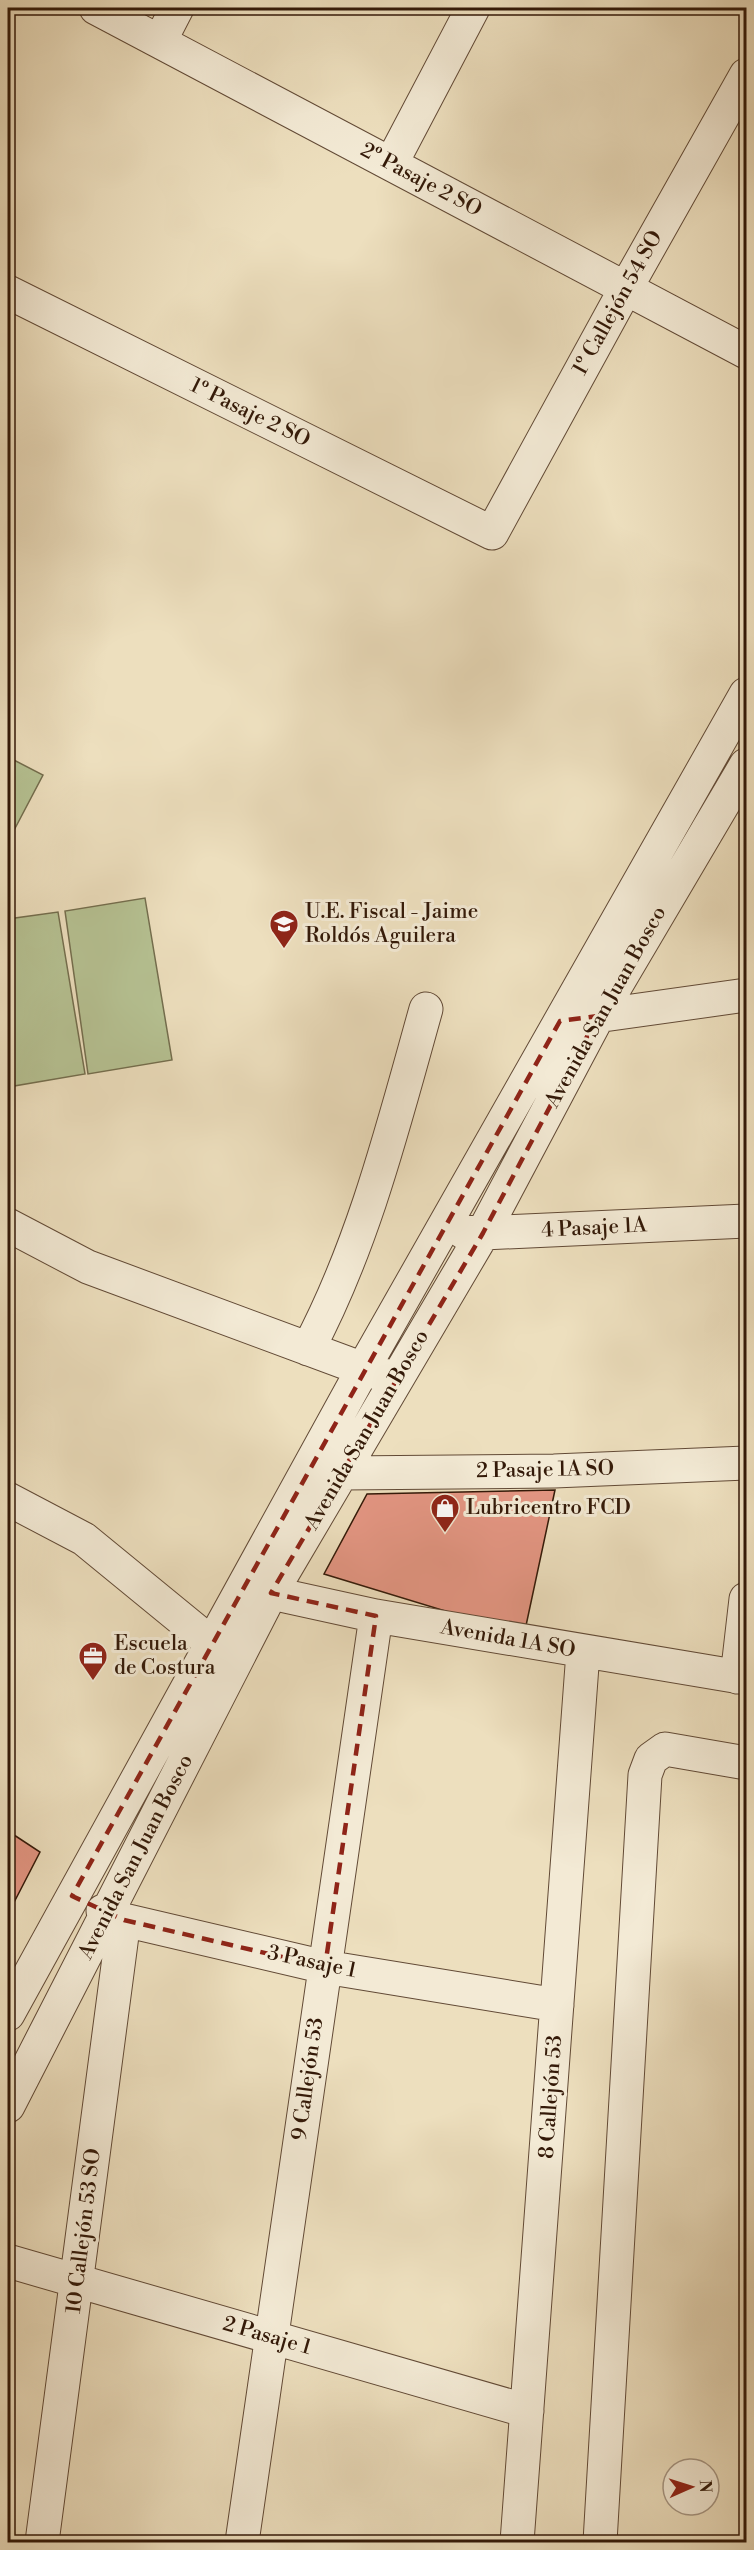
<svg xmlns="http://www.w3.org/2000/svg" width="754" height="2550" font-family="'Libre Bodoni',serif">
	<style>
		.green { fill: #b6c293; stroke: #746e4e; stroke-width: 1.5 }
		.building { fill: #e49683; stroke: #331908; stroke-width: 1.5 }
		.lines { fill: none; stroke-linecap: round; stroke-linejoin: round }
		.minor-casing { stroke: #624a36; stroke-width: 35 }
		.minor { stroke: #f3ead5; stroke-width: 33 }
		.marked { fill: none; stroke: #8f2418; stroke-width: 4.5; stroke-dasharray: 12 8; stroke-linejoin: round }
		.labels { text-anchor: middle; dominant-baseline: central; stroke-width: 6; stroke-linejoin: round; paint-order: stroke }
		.street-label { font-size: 21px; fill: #331908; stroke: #f3ead5 }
		.poi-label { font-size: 21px; fill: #331908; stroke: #f3ead5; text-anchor: start }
	</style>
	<rect width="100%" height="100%" fill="#eddfbe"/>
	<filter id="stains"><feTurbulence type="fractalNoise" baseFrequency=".00333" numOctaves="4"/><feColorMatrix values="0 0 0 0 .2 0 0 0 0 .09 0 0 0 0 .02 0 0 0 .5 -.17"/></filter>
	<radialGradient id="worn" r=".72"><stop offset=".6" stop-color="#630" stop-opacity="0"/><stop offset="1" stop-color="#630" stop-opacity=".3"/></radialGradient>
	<path class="green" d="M8,757l35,18 -32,61 -3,-2z
		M145,898l27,162 -84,14 -23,-163z
		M58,912l27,162 -77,13v-168z"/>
	<path class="building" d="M555,1490l-31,145 -200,-61 43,-80z
		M8,1831l32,21 -32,62z"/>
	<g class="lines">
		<g class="minor-casing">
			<path id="minor" d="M96,8l650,344
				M160,41l17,-33
				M391,164l82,-156
				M8,292l484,241 134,-245 120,-213
				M582,1018l164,-23
				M8,1225l80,42 275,102 21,6
				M463,1232l20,1 263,-12
				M308,1349c56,-105 86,-226 118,-340
				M343,1473l211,-2 192,-8
				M8,1499l76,40 127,104
				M271,1593l105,23 370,62
				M737,1677l9,-78
				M103,1911l21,9 201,47 232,38
				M8,2014l355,-645 383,-675
				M8,2106l263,-513 212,-360 115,-217 148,-251
				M8,2261l519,150
				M42,2542l82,-622
				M242,2542l134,-926
				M517,2542l66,-890
				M600,2542l45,-767 6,-16 14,-10 81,14"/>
		</g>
		<use href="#minor" class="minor"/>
	</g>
	<path class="marked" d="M598,1016l-115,217 -212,360 105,23 -51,351 -201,-47 -52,-24 488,-875z"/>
	<defs>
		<g id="school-pin" transform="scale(1.5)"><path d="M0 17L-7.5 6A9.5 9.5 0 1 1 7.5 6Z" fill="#8f2418" stroke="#f3ead5"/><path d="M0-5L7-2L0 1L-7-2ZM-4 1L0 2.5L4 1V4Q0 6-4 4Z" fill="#fff"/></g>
		<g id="shop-pin" transform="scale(1.5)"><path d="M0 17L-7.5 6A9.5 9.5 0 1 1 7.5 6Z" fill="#8f2418" stroke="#f3ead5"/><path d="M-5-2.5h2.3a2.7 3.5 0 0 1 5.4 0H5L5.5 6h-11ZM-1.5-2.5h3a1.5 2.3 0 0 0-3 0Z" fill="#fff"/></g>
		<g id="office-pin" transform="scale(1.5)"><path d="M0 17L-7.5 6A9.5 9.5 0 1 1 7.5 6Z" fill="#8f2418" stroke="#f3ead5"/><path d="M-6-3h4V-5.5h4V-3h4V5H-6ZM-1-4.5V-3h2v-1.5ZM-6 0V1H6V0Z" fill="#fff"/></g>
	</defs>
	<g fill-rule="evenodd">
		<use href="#school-pin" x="284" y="924"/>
		<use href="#shop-pin" x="445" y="1508"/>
		<use href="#office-pin" x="93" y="1656"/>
	</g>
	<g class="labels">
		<g class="street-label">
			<text transform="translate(421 180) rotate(28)">2º Pasaje 2 SO</text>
			<text transform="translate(618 303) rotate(-61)">1º Callejón 54 SO</text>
			<text transform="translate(250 413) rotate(26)">1º Pasaje 2 SO</text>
			<text transform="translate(606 1007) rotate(-61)">Avenida San Juan Bosco</text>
			<text transform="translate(594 1228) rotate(-3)">4 Pasaje 1A</text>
			<text transform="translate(367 1430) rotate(-60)">Avenida San Juan Bosco</text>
			<text transform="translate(545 1470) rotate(-1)">2 Pasaje 1A SO</text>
			<text transform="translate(508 1639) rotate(10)">Avenida 1A SO</text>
			<text transform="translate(136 1857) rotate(-63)">Avenida San Juan Bosco</text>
			<text transform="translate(312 1962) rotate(12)">3 Pasaje 1</text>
			<text transform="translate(308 2079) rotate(-82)">9 Callejón 53</text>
			<text transform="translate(551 2097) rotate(-86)">8 Callejón 53</text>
			<text transform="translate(84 2231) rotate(-83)">10 Callejón 53 SO</text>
			<text transform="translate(267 2336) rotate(16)">2 Pasaje 1</text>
		</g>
		<g class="poi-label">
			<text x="305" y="912">U.E. Fiscal - Jaime<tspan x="305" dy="24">Roldós Aguilera</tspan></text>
			<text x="466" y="1508">Lubricentro FCD</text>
			<text x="114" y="1644">Escuela<tspan x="114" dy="24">de Costura</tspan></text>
		</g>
	</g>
	<rect width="754" height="2550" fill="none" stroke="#eddfbe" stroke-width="30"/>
	<rect x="9" y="9" width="736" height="2532" fill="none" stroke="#331908" stroke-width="3"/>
	<rect x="15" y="15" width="724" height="2520" fill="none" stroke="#331908" stroke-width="1.5"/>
	<g transform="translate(691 2487) rotate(87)"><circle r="28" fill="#f3ead5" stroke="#a69683" stroke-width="1.5"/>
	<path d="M0-4.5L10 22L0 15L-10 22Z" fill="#8f2418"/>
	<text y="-9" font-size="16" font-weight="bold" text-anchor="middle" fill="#331908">N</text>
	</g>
	<rect width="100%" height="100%" filter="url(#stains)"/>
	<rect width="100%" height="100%" fill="url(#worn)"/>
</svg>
